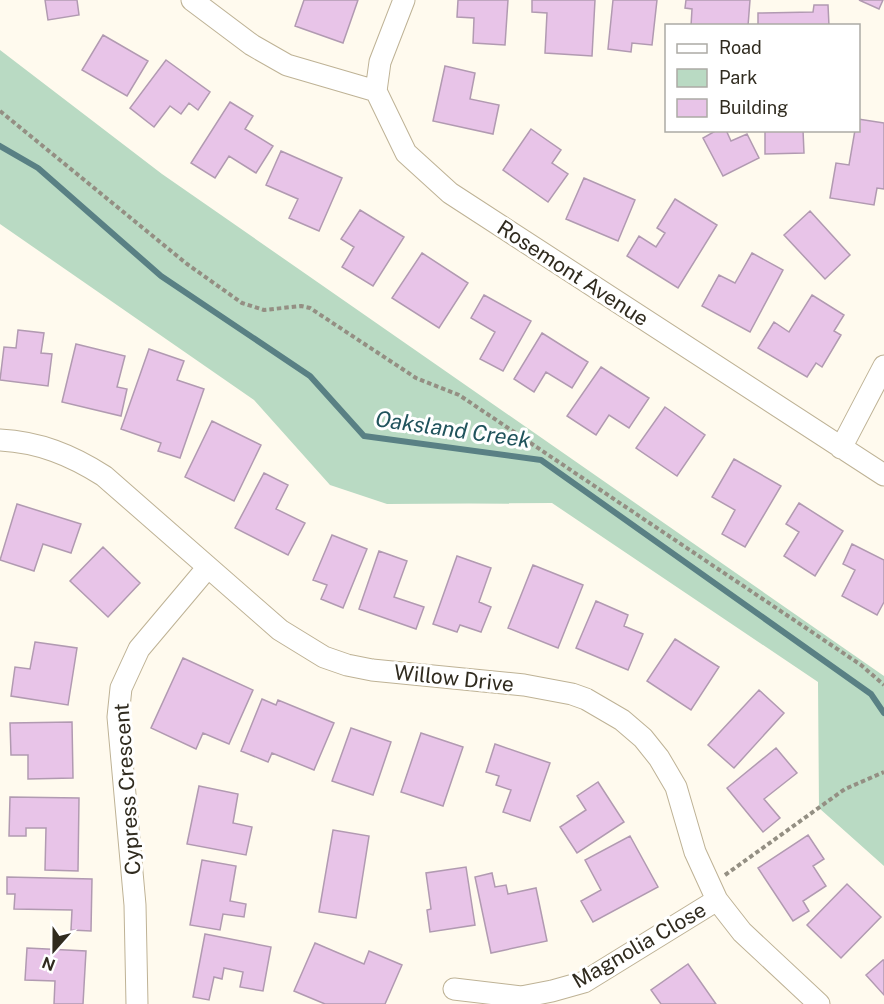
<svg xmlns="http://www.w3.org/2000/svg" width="884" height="1004" font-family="'Public Sans',sans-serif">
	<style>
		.green { fill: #b9dac3 }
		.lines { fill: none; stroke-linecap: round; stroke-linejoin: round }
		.stream { stroke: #598084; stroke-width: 6 }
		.building { fill: #e8c4e8; stroke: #b19ab1; stroke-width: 1.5 }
		.street-casing { stroke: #beb295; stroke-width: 23 }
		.path { stroke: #948f83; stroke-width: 4; stroke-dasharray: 4.5 3; stroke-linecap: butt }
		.street { stroke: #fff; stroke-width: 21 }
		.labels { text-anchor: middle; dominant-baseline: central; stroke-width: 6; stroke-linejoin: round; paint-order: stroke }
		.street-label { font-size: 21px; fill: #302b1f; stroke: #fff }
		.water-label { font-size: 22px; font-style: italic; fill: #20535c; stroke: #fff }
	</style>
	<rect width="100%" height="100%" fill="#fffaee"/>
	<path class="green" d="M0,50l162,124 722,502v190l-65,-58 -1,-126 -266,-179 -165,1 -57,-19 -76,-85 -254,-176z"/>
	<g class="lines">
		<path class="stream" d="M0,146l38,22 123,108 149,100 54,60 177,24 330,234 13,19"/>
	</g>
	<path class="building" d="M45,0h32l2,15 -31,5z
		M304,0h54l-15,43 -48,-17z
		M458,0h50l-3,45 -32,-2 1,-25 -17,-1z
		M532,0h63l-3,56 -47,-3 2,-40 -15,-1z
		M613,0h44l-5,45 -20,-2 -1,9 -23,-3z
		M686,0h64l-2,26h-57l1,-17 -7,-1z
		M859,0h24l-4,9z
		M814,5h14l1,21h-71v-13l55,-1z
		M103,35l45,26 -21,35 -45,-26z
		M166,60l44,32 -12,18 -9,-7 -8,11 -11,-8 -16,21 -24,-19z
		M445,66l30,7 -5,26 29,6 -6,29 -60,-13z
		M230,102l23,14 -8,13 28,17 -17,27 -27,-17 -14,22 -24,-15z
		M858,119l26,4v66l-7,-1 -3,17 -44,-7 6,-35 13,2 6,-35h3z
		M531,129l30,21 -9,13 16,11 -20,28 -45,-32z
		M717,130h9l5,11 16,-7 12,24 -36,18 -20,-38z
		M765,130h38l1,23 -39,1z
		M281,151l61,27 -23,53 -30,-13 9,-19 -32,-14z
		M584,178l51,22 -17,41 -52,-22z
		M675,199l42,26 -39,63 -51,-32 12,-20 17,11 9,-14 -8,-5z
		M360,210l44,27 -31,49 -31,-19 12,-20 -13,-8z
		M810,211l40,44 -25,24 -41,-44z
		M422,253l46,30 -29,45 -47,-30z
		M752,253l31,17 -33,62 -48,-26 17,-31 16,8z
		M484,295l47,26 -28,50 -23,-12 15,-27 -24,-14z
		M812,295l32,20 -10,16 7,4 -19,32 -6,-4 -9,14 -49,-29 16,-26 15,10z
		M18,330l26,3 -3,20 11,1 -4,32 -48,-6 4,-33 12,1z
		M542,333l46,29 -16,26 -26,-16 -12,20 -20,-13z
		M76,344l49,12 -8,31 10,2 -6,27 -59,-14z
		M149,349l35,12 -7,19 27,9 -24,69 -22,-7 3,-8 -40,-14z
		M601,367l48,31 -20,30 -20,-13 -13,20 -29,-19z
		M665,407l40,28 -28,41 -41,-28z
		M212,421l49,24 -27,56 -49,-24z
		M734,459l47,27 -36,61 -23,-13 13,-24 -23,-13z
		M264,473l24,12 -12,24 29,14 -17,32 -53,-27z
		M799,503l44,28 -28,45 -31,-20 15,-24 -13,-8z
		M17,504l64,20 -10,29 -28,-9 -9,27 -34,-11z
		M332,535l35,14 -24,59 -22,-9 6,-14 -14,-5z
		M852,544l32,16v42l-7,13 -35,-19 13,-26 -12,-6z
		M103,547l37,36 -32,34 -38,-36z
		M379,551l28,10 -13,36 30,10 -8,22 -57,-20z
		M457,556l34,12 -12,34 12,5 -10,25 -21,-7 -3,7 -24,-8z
		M533,565l50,20 -25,63 -50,-20z
		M596,601l32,14 -4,11 19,8 -15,36 -52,-22z
		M675,639l44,28 -28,43 -44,-29z
		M35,642l42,6 -9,57 -57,-9 4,-29 15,2z
		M183,658l70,32 -24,54 -26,-11 -7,16 -45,-21z
		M759,690l25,23 -50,55 -26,-23z
		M262,699l14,6 2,-5 56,23 -20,47 -42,-17 -4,9 -27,-11z
		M72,722l1,56 -45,1v-24h-17l-1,-32z
		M351,728l40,14 -18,53 -41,-14z
		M421,733l42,14 -20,59 -42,-14z
		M495,744l55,19 -20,58 -27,-9 8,-22 -15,-5 3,-9 -13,-4z
		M776,748l21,25 -33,26 16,19 -17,14 -36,-44z
		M598,782l26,40 -47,31 -17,-26 26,-17 -9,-14z
		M199,786l39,8 -5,29 19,4 -6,28 -59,-11z
		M10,797l69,1 -1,73 -33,-1 1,-42h-20v8h-17z
		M333,830l36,6 -13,82 -37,-6z
		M808,835l16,24 -11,7 13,20 -23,15 6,10 -16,10 -35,-53z
		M630,836l28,51 -65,35 -12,-21 20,-11 -16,-30z
		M202,860l34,6 -6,35 16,3 -2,13 -21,-3 -3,16 -30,-5z
		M466,867l9,58 -45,7 -3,-22 4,-1 -5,-36z
		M492,873l3,14 11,-2 2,9 28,-6 11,53 -56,12 -16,-76z
		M7,877l85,2 -1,52 -20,-1 1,-20 -58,-1 1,-15h-8z
		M847,884l34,33 -40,41 -34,-33z
		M205,934l66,13 -8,44 -23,-4 3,-15 -19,-4 -2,11 -8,-2 -5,23 -16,-3z
		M315,943l49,21 5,-13 33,14 -17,39h-60l-31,-13z
		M27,948l59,3 -3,53h-29l1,-23 -30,-1z
		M883,960h1v35l-18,-20z
		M688,964l28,40h-55l-10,-14z"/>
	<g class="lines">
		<g class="street-casing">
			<path id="street" d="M192,0l60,45 35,20 89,26
				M404,0l-24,62 -4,29 30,62 44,40 434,282
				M0,440c39,2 71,15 104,36l176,154 44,27 23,8 25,5 152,15 48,9 14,5 36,21 21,18 16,20 17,29 19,65 22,48 25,32 77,72
				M841,448l43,-82
				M454,989l67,8 31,-6 32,-9 133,-82
				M137,1004l-2,-99 -17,-188 3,-29 18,-39 69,-82"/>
		</g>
		<path class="path" d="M0,111l187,153 55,39 22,7 37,-4 9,2 106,70 43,17 402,270 23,20
			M725,875l120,-86 39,-17"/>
		<use href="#street" class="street"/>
	</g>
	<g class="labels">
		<g class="street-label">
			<text transform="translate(573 273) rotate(33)">Rosemont Avenue</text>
			<text transform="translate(454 678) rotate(6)">Willow Drive</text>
			<text transform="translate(127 789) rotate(-94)">Cypress Crescent</text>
			<text transform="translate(639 945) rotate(-30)">Magnolia Close</text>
		</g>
		<g class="water-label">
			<text transform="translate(453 429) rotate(8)">Oaksland Creek</text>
		</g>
	</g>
	<rect x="665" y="24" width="195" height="108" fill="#ffffff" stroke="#acaaa5" stroke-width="1.5"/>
	<rect x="677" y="44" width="30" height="9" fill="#ffffff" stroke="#acaaa5" stroke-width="1.5"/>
	<text x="719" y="54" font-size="18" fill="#302b1f">Road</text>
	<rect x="677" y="69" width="30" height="18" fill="#b9dac3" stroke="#acaaa5" stroke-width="1.5"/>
	<text x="719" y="84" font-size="18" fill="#302b1f">Park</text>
	<rect x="677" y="99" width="30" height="18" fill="#e8c4e8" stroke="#acaaa5" stroke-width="1.5"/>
	<text x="719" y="114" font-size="18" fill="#302b1f">Building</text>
	<g transform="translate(54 950) rotate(201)" stroke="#ffffff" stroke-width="4.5" paint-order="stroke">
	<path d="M0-4.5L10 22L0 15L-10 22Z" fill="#302b1f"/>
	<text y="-9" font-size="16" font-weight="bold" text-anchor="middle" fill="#302b1f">N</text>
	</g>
</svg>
